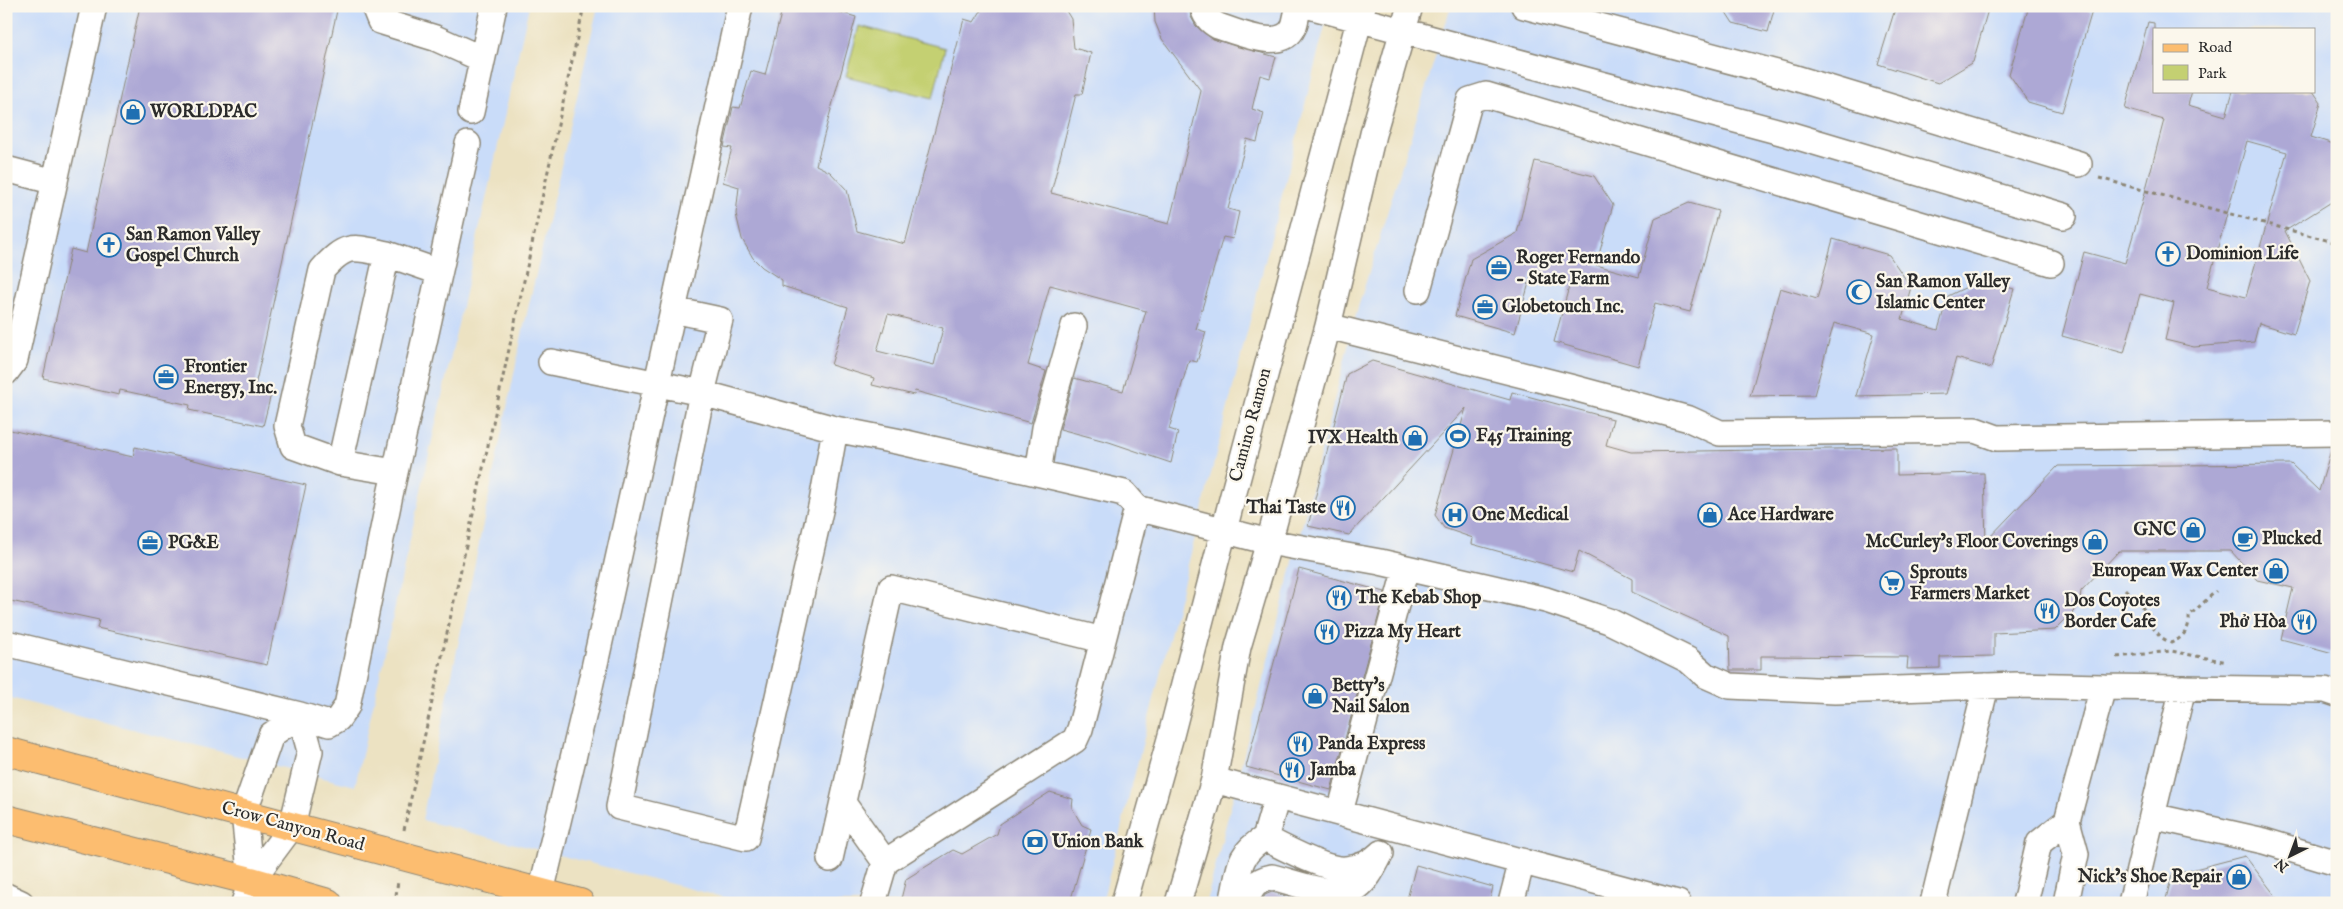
<svg xmlns="http://www.w3.org/2000/svg" width="2343" height="909" font-family="'IM FELL English',serif">
	<style>
		.built { fill: #c9dcf9; fill-rule: evenodd }
		.green { fill: #c4d072; stroke: #787e4e }
		.building { fill: #ada8d5; fill-rule: evenodd }
		.lines { fill: none; stroke-linecap: round; stroke-linejoin: round }
		.minor-casing { stroke: #8c8676; stroke-width: 28 }
		.major-casing { stroke: #8c8676; stroke-width: 30 }
		.path { stroke: #8c8676; stroke-width: 3; stroke-dasharray: 4 4; stroke-linecap: butt }
		.minor { stroke: #fff; stroke-width: 25 }
		.major { stroke: #fcbd6f; stroke-width: 28 }
		.labels { text-anchor: middle; dominant-baseline: central; stroke-width: 4.5; stroke-linejoin: round; paint-order: stroke }
		.poi-label { font-size: 18px; font-weight: bold; fill: #2b2b2b; stroke: #fbf7ec; text-anchor: start }
		.street-label { font-size: 18px; fill: #2b2b2b; stroke: #fbf7ec }
	</style>
	<rect width="100%" height="100%" fill="#fbf7ec"/>
	<filter id="ink" filterUnits="userSpaceOnUse"><feTurbulence type="fractalNoise" baseFrequency=".02" numOctaves="2"/><feDisplacementMap in="SourceGraphic" scale="10" xChannelSelector="R" yChannelSelector="G"/><feConvolveMatrix kernelMatrix="1 2 1 2 8 2 1 2 1" color-interpolation-filters="sRGB"/></filter>
	<filter id="wash" filterUnits="userSpaceOnUse"><feTurbulence type="fractalNoise" baseFrequency=".0096" numOctaves="4" result="noise"/><feDisplacementMap in="SourceGraphic" scale="20" xChannelSelector="R" yChannelSelector="G"/><feGaussianBlur stdDeviation="1.12" result="paint"/><feColorMatrix in="noise" values="0 0 0 0 0 0 0 0 0 0 0 0 0 0 0 0 0 1.4 0 .05"/><feComposite in="paint" operator="in"/></filter>
	<g filter="url(#wash)">
		<rect width="100%" height="100%" fill="#ece2c2"/>
		<path class="built" d="M6,6h523l-174,780 -349,-89z
			M598,6h732l-228,897h-356l-324,-83 100,-485z
			M1451,6h886v897h-1131l151,-592zM2154,29h160v62h-160z"/>
		<path class="green" d="M859,26l86,22 -12,50 -87,-22z"/>
		<g id="blocks">
			<path class="building" d="M140,6h198l-83,380 17,4 -9,36 -74,-16 1,-5 -70,-15 -1,5 -76,-17 28,-129 15,4z
				M783,6h36l37,11 -40,148 14,7 17,18 10,41 48,13 59,-225 10,3 10,-16h79l8,13 3,29 17,5 -9,41h-6l-25,99 118,31 32,-133 -39,-52 -7,-17 -1,-16h35l2,11 5,9 16,13 64,18 -6,21 -10,-3 -8,34 12,4 -7,29 -10,-3 -19,70 11,3 -6,27 -10,-2 -27,92 10,3 -9,30 -8,-2 -20,69 9,3 -7,31 -62,-21 -49,-13 14,-51 49,13 23,-80 -96,-26 -22,80 18,6 -15,52 -116,-32 -1,4 -42,-10 2,-7 -43,-13 17,-58 -66,-21v-6l-20,-13 -9,-9 -11,-19 -6,-25 3,-27 -16,-5 9,-34 -8,-1 9,-40 7,1 11,-37 14,4zM888,314l55,14 -9,37 -57,-14z
				M1722,6h53l-7,26 -35,-9z
				M1896,6h93l-16,56 -35,21 -60,-19z
				M2029,6h46l17,5 -30,101 -34,-10 -19,-28z
				M2148,22l6,1v68h38l-4,14 38,11 7,-25h80l8,12 -10,34 26,8v44l-4,12 -48,30 25,50 -16,53 -35,-11 -5,19 -60,5 -29,-7 9,-37 -34,-9 -16,59 -62,-17 22,-84 41,11 17,-59 22,-84 -39,-11zM2247,141l40,11 -41,145 -39,-10z
				M1535,161l59,15 19,29 -17,60 43,12 16,-59 34,-15 29,8 -28,101 -35,-9 -17,63 -84,-24 16,-59 -38,-11 -17,61 -60,-17 16,-57 46,-26z
				M1833,239l56,16 22,32 -9,32 36,11 10,-34 33,-16 33,9 -23,79 -35,-10 -10,36 -90,2 18,-62 -40,-11 -20,72 -64,1 30,-108 37,11z
				M1372,361l138,39 2,-8 101,27 -7,26 25,7 266,-4v27l87,-2 2,68 72,-75 233,-2 28,27 13,-44h5v207l-56,-15 12,-51 -36,-8 -26,-29h-112l-38,40 -2,15 -24,24 -61,3v23l-54,1v11l-33,1 1,-12 -147,-1v14h-31l-1,-34 -97,-44v-13l-53,-28 -6,21 -101,-28 1,-6 -29,-10 -9,-13 31,-107 -117,127 -41,-9 39,-152z
				M6,429l127,28 2,-10 171,38 -39,180 -170,-37 2,-8 -93,-20z
				M1299,569l86,23 -54,198 -85,-23z
				M1050,792l23,7 -1,9 10,17 9,4 -20,70 -7,4h-164l6,-24 47,-29 9,4 35,-20 3,-10z
				M2245,856l36,47h-116l7,-28z
				M1416,865l77,22 -4,16h-83z
				M1272,892l27,8 12,3h-50l4,-8z"/>
		</g>
	</g>
	<g filter="url(#ink)">
		<use href="#blocks" fill-opacity="0" stroke="#8c8676" stroke-width="1"/>
		<g class="lines">
			<g class="minor-casing">
				<path id="minor" d="M374,6l6,15 55,17 47,21
					M1203,6c1,9 7,16 15,20 20,6 65,27 76,0 2,-6 3,-14 5,-20
					M1309,6l479,128 276,82
					M1524,6l268,71 287,87
					M471,112l23,-106
					M6,169l49,13
					M387,254c-34,-7 -40,-12 -65,16l-35,156 6,20 47,17 47,-209 52,18
					M1418,290l52,-190 16,-5 565,168
					M673,310l47,10 -18,73 -83,414 127,31 76,-336 13,-73
					M1328,326l246,62 115,31 31,14 255,-3 22,8 340,-5
					M551,362l151,31 133,36 71,14 218,50 13,15 132,34 111,20 166,38 63,21 79,39 17,15 25,11 105,5 183,-6 85,2
					M6,372l9,-12 79,-354
					M340,463l55,9
					M1038,473l7,-45 29,-102
					M6,643l294,72 29,9 9,-5 9,-13 43,-211 78,-351
					M1214,780l464,123
					M843,803l42,59 190,-122 5,-11 57,-221
					M1340,812l66,-244
					M2152,816l112,25 73,22
					M1265,838c17,9 63,33 81,31 14,-1 25,-6 35,-16
					M830,859l61,-271 212,52
					M541,892l46,-192 153,-694
					M6,896l15,7
					M244,903l7,-22 41,-55 18,-75 -10,-36 -29,20 -27,78 7,68
					M873,903l12,-41
					M1124,903l46,-164 61,-236 132,-497
					M1178,903l36,-123 24,-133 31,-105 59,-216 45,-192 37,-128
					M1232,903c8,-31 3,-48 33,-65l12,-41
					M1246,903c4,-15 10,-23 26,-26 21,5 66,23 84,11 12,-8 18,-22 25,-35
					M1511,903l11,-42
					M1933,903l53,-217
					M2025,903l14,-60 28,-22
					M2066,903l10,-49 -9,-33 36,-134 222,3 12,4
					M2131,903l52,-215"/>
			</g>
			<g class="major-casing">
				<path id="major" d="M6,751l574,152
					M6,819l245,62 77,22"/>
			</g>
			<path class="path" d="M2099,178l238,65
				M2125,589l28,30 1,10 8,9 9,5c12,-5 19,-14 18,-27l27,-25
				M2117,657l54,-6 56,11
				M404,830l180,-824
				M395,903l3,-22"/>
			<use href="#minor" class="minor"/>
			<use href="#major" class="major"/>
		</g>
	</g>
	<defs>
		<g id="shop-ring" transform="scale(1.25)"><circle r="9.5" fill="#fbf7ec" stroke="#1f6fb2" stroke-width="1.5"/><path d="M-5-2.5h2.3a2.7 3.5 0 0 1 5.4 0H5L5.5 6h-11ZM-1.5-2.5h3a1.5 2.3 0 0 0-3 0Z" fill="#1f6fb2"/></g>
		<g id="church-ring" transform="scale(1.25)"><circle r="9.5" fill="#fbf7ec" stroke="#1f6fb2" stroke-width="1.5"/><path d="M-1.2-6h2.4v3.5h3.3v2.4h-3.3V6h-2.4V-.1h-3.3v-2.4h3.3Z" fill="#1f6fb2"/></g>
		<g id="office-ring" transform="scale(1.25)"><circle r="9.5" fill="#fbf7ec" stroke="#1f6fb2" stroke-width="1.5"/><path d="M-6-3h4V-5.5h4V-3h4V5H-6ZM-1-4.5V-3h2v-1.5ZM-6 0V1H6V0Z" fill="#1f6fb2"/></g>
		<g id="mosque-ring" transform="scale(1.25)"><circle r="9.5" fill="#fbf7ec" stroke="#1f6fb2" stroke-width="1.5"/><path d="M3.5-4.9A6 6 0 1 0 3.5 4.9A5 5 0 1 1 3.5-4.9Z" fill="#1f6fb2"/></g>
		<g id="stadium-ring" transform="scale(1.25)"><circle r="9.5" fill="#fbf7ec" stroke="#1f6fb2" stroke-width="1.5"/><path d="M0-5a6.5 5 0 1 0 0 10a6.5 5 0 1 0 0-10ZM-3.5-1.8h7v3.6h-7Z" fill="#1f6fb2"/></g>
		<g id="restaurant-ring" transform="scale(1.25)"><circle r="9.5" fill="#fbf7ec" stroke="#1f6fb2" stroke-width="1.5"/><path d="M-5-6h1v4h1v-4h1v4h1v-4h1v5L-1.5 .5V6h-2V.5L-5-1ZM5-6V6H3V1.5H1.5Q1.5-4 5-6Z" fill="#1f6fb2"/></g>
		<g id="hospital-ring" transform="scale(1.25)"><circle r="9.5" fill="#fbf7ec" stroke="#1f6fb2" stroke-width="1.5"/><path d="M-5-5h3v3.5h4V-5h3V5h-3V1.5h-4V5h-3Z" fill="#1f6fb2"/></g>
		<g id="cafe-ring" transform="scale(1.25)"><circle r="9.5" fill="#fbf7ec" stroke="#1f6fb2" stroke-width="1.5"/><path d="M-5.5-4.5H6V0H3Q3 3.5 0 3.5H-2.5Q-5.5 3.5-5.5 0ZM3-3.2v2h1.7v-2ZM-6 4.5H4V6H-6Z" fill="#1f6fb2"/></g>
		<g id="supermarket-ring" transform="scale(1.25)"><circle r="9.5" fill="#fbf7ec" stroke="#1f6fb2" stroke-width="1.5"/><path d="M-6-5.5h2.5l.6 2H6L4.5 2H-2.5L-4.4-4H-6ZM-1.5 3.2a1.3 1.3 0 1 0 .1 0ZM3 3.2a1.3 1.3 0 1 0 .1 0Z" fill="#1f6fb2"/></g>
		<g id="bank-ring" transform="scale(1.25)"><circle r="9.5" fill="#fbf7ec" stroke="#1f6fb2" stroke-width="1.5"/><path d="M-6-4H6V4H-6ZM0-2.3a2.3 2.3 0 1 0 0 4.6a2.3 2.3 0 1 0 0-4.6Z" fill="#1f6fb2"/></g>
	</defs>
	<g fill-rule="evenodd">
		<use href="#shop-ring" x="133" y="112"/>
		<use href="#church-ring" x="109" y="245"/>
		<use href="#church-ring" x="2168" y="254"/>
		<use href="#office-ring" x="1499" y="268"/>
		<use href="#mosque-ring" x="1859" y="292"/>
		<use href="#office-ring" x="1485" y="307"/>
		<use href="#office-ring" x="166" y="377"/>
		<use href="#stadium-ring" x="1458" y="436"/>
		<use href="#shop-ring" x="1415" y="438"/>
		<use href="#restaurant-ring" x="1343" y="508"/>
		<use href="#hospital-ring" x="1455" y="515"/>
		<use href="#shop-ring" x="1710" y="515"/>
		<use href="#shop-ring" x="2193" y="530"/>
		<use href="#cafe-ring" x="2245" y="539"/>
		<use href="#shop-ring" x="2095" y="542"/>
		<use href="#office-ring" x="150" y="543"/>
		<use href="#shop-ring" x="2276" y="571"/>
		<use href="#supermarket-ring" x="1892" y="583"/>
		<use href="#restaurant-ring" x="1339" y="598"/>
		<use href="#restaurant-ring" x="2047" y="611"/>
		<use href="#restaurant-ring" x="2304" y="622"/>
		<use href="#restaurant-ring" x="1327" y="632"/>
		<use href="#shop-ring" x="1315" y="696"/>
		<use href="#restaurant-ring" x="1300" y="744"/>
		<use href="#restaurant-ring" x="1292" y="770"/>
		<use href="#bank-ring" x="1035" y="842"/>
		<use href="#shop-ring" x="2239" y="877"/>
	</g>
	<g class="labels">
		<g class="poi-label">
			<text x="150" y="112">WORLDPAC</text>
			<text x="126" y="235">San Ramon Valley<tspan x="126" dy="21">Gospel Church</tspan></text>
			<text x="2186" y="254">Dominion Life</text>
			<text x="1516" y="258">Roger Fernando<tspan x="1516" dy="21">- State Farm</tspan></text>
			<text x="1876" y="282">San Ramon Valley<tspan x="1876" dy="21">Islamic Center</tspan></text>
			<text x="1502" y="307">Globetouch Inc.</text>
			<text x="184" y="367">Frontier<tspan x="184" dy="21">Energy, Inc.</tspan></text>
			<text x="1476" y="436">F45 Training</text>
			<text x="1398" y="438" text-anchor="end">IVX Health</text>
			<text x="1326" y="508" text-anchor="end">Thai Taste</text>
			<text x="1472" y="515">One Medical</text>
			<text x="1728" y="515">Ace Hardware</text>
			<text x="2176" y="530" text-anchor="end">GNC</text>
			<text x="2262" y="539">Plucked</text>
			<text x="2078" y="542" text-anchor="end">McCurley’s Floor Coverings</text>
			<text x="168" y="543">PG&amp;E</text>
			<text x="2258" y="571" text-anchor="end">European Wax Center</text>
			<text x="1910" y="573">Sprouts<tspan x="1910" dy="21">Farmers Market</tspan></text>
			<text x="1356" y="598">The Kebab Shop</text>
			<text x="2064" y="601">Dos Coyotes<tspan x="2064" dy="21">Border Cafe</tspan></text>
			<text x="2286" y="622" text-anchor="end">Phở Hòa</text>
			<text x="1344" y="632">Pizza My Heart</text>
			<text x="1332" y="686">Betty's<tspan x="1332" dy="21">Nail Salon</tspan></text>
			<text x="1318" y="744">Panda Express</text>
			<text x="1310" y="770">Jamba</text>
			<text x="1052" y="842">Union Bank</text>
			<text x="2222" y="877" text-anchor="end">Nick’s Shoe Repair</text>
		</g>
		<g class="street-label">
			<text transform="translate(1251 425) rotate(-75)">Camino Ramon</text>
			<text transform="translate(293 827) rotate(15)">Crow Canyon Road</text>
		</g>
	</g>
	<rect width="2343" height="909" fill="none" stroke="#fbf7ec" stroke-width="25"/>
	<rect x="2153" y="28" width="162" height="65" fill="#fbf7ec" stroke="#a8a59f"/>
	<rect x="2163" y="44" width="25" height="8" fill="#fcbd6f" stroke="#a8a59f"/>
	<text x="2198" y="52" font-size="15" fill="#2b2b2b">Road</text>
	<rect x="2163" y="65" width="25" height="15" fill="#c4d072" stroke="#a8a59f"/>
	<text x="2198" y="78" font-size="15" fill="#2b2b2b">Park</text>
	<g transform="translate(2290 856) rotate(222)" stroke="#fbf7ec" stroke-width="4" paint-order="stroke">
	<path d="M0-4L9 19L0 12L-9 19Z" fill="#2b2b2b"/>
	<text y="-8" font-size="14" font-weight="bold" text-anchor="middle" fill="#2b2b2b">N</text>
	</g>
</svg>
